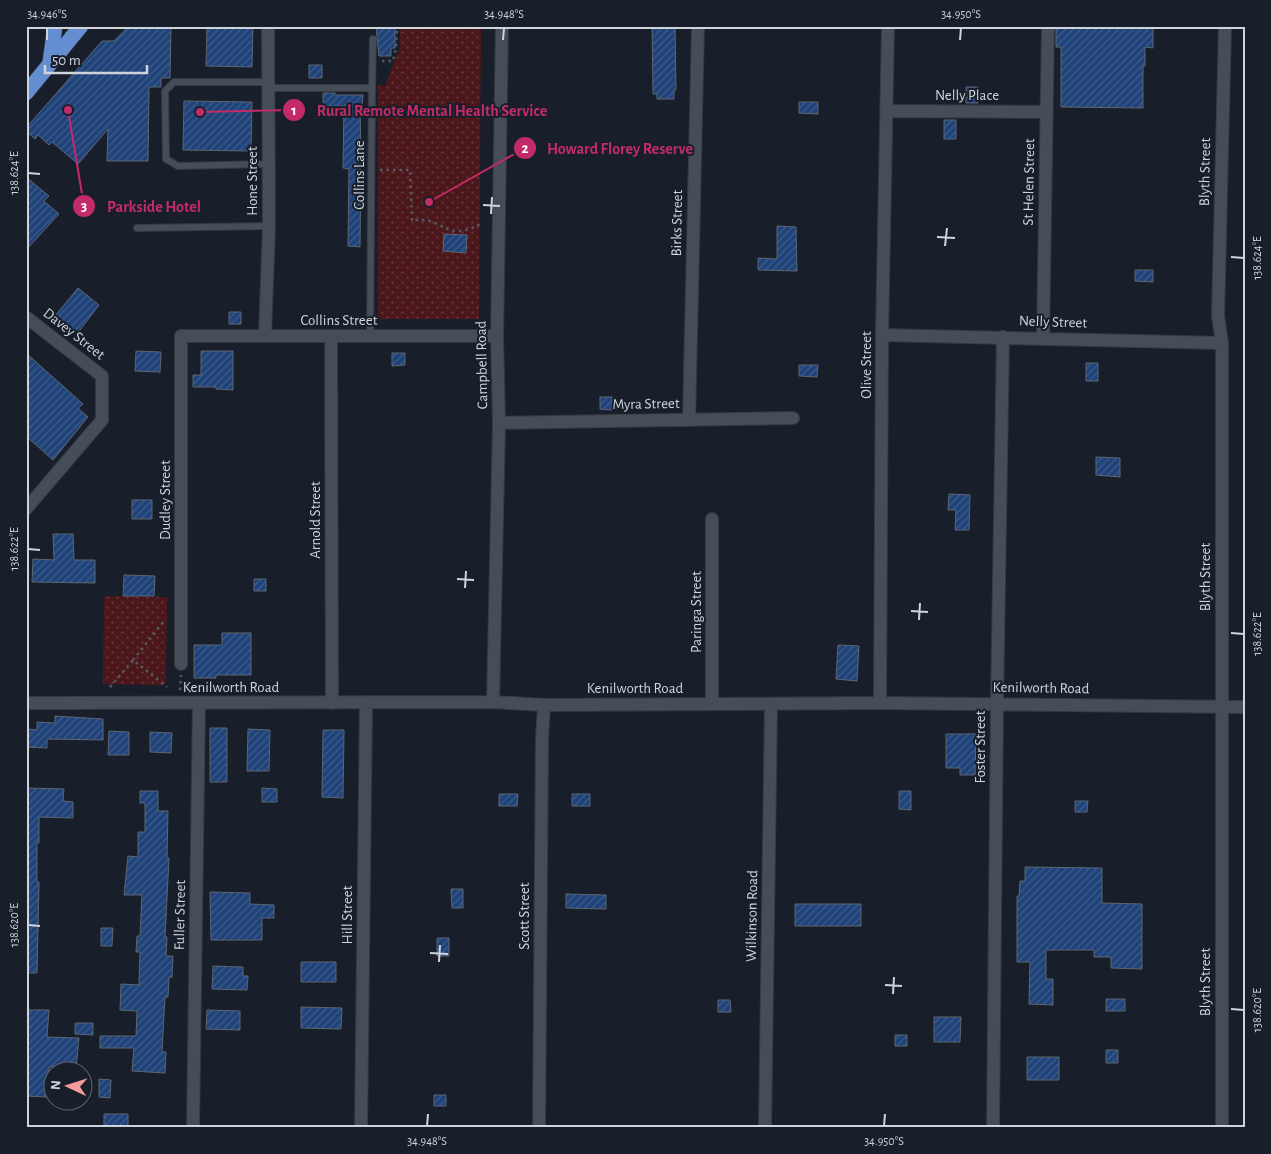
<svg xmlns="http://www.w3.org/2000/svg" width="1271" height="1154" font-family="'Alegreya Sans',sans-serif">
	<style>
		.park { fill: url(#park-dots) }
		.building { fill: url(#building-hatch); stroke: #5d6672 }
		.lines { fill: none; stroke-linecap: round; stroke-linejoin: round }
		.lane-casing { stroke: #353a42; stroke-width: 8 }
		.street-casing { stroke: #353a42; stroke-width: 14 }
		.highway-casing { stroke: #353a42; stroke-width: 16 }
		.path { stroke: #545b64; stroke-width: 2.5; stroke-dasharray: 2.5 4; stroke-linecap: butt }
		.lane { stroke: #454d59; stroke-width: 6 }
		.street { stroke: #454d59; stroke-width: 12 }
		.highway { stroke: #648ed0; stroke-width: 15 }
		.ticks { fill: none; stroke: #cfd4db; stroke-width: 2 }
		.labels { text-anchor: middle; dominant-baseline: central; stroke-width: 4; stroke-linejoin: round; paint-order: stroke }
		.street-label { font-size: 15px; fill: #cfd4db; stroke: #181f2a }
		.leader { fill: none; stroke: #c32b68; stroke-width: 2 }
		.callout-dot { fill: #c32b68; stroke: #181f2a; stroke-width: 2 }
		.mark-label { font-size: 15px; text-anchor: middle; font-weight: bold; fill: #fff }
		.callout-label { font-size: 16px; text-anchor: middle; font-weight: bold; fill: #c32b68; stroke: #181f2a; stroke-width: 4; stroke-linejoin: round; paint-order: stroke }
		.neatline { fill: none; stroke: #cfd4db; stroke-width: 2 }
		.ticks-label { font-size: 12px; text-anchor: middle; fill: #cfd4db }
	</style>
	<defs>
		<pattern id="park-dots" width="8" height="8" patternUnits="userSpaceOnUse" patternTransform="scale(1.25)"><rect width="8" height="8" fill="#4c171a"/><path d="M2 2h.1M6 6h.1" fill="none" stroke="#65383b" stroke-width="1.8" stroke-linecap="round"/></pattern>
		<pattern id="building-hatch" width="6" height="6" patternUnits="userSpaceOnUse" patternTransform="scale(1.25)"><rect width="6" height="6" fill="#1f4279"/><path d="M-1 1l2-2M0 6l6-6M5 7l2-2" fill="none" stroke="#3e5c8b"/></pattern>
	</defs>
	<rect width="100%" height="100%" fill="#181f2a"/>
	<path class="park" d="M400,26h81l-2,293h-101v-234l7,1 15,-39z
		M104,596l63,1 -1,88 -63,-1z"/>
	<path class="building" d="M129,26h42l-1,52h-9v9h-12l-1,74h-41l1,-32 -30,35 -26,-22 -3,3 -11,-10 -3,4 -9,-8v-3l76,-87h12z
		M207,26h46l-1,41 -46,-1z
		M376,26h19v22h-4v8h-12z
		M652,26h23l1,64h-2v9h-17v-5h-4z
		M1056,27h97v21l-8,-1v19h-2v42l-82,-1v-60h-5z
		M309,65h13v13h-13z
		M966,87h12v16h-12z
		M323,93h12v2h28l-1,12h-2l1,50 -1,90 -12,-1 1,-77 -6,-1 1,-62h-21z
		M184,101l68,1 -1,49 -68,-1z
		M799,102h19v12l-19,-1z
		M944,120h12v19h-12z
		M26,177l23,19 -5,5 15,13 -33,36z
		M777,226l19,1 1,44 -39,-1v-12l19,1z
		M444,234l23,1 -1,18 -23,-2z
		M1135,270h18v12l-18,-1z
		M78,288l21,17 -22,29 -22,-18z
		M229,312h12v12h-12z
		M136,351l25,1 -1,20 -25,-1z
		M201,351h32v39l-17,-1v-2h-23v-12h8z
		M26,353l57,51 -5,4 10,9 -35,43 -27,-24z
		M392,353h13v12l-13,1z
		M1086,363h12v18h-12z
		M799,365h19l-1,12 -18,-1z
		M600,397h12v13l-12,-1z
		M1096,457l24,1v19l-24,-2z
		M949,494l21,1 -1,35h-14l1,-20h-8z
		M132,500h20v19h-20z
		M53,534h20l1,26h21v23l-63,-1 1,-23 21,1z
		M124,575l31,1 -1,20h-31z
		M254,579h12v12h-12z
		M222,633h29v42h-35v3h-22v-33h28z
		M838,645l21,1 -2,35 -21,-2z
		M55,716l48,3v21l-56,-1v9l-21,-1 1,-18 10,1v-8l18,1z
		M210,728h17v54h-17z
		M248,729l22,1 -1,41h-22z
		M323,730h21l-1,68 -21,-1z
		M109,731l20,1v23h-21z
		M150,732l22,1 -1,20 -21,-1z
		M946,734h30l-1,41h-15v-7h-14z
		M26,788l38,1 -1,12 10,1v16l-34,-1v26h-2v39h2l-2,91h-11z
		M262,788l15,1v13h-15z
		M140,791h18v20h10l-1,47h2l-4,79h2l-1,19h7l-1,21h-3l-1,20h-3l-3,55h4l-1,21 -33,-2 2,-23h-34v-12h36l1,-25 -17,-1 1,-26 18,1 1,-33h-4l1,-16h3l2,-41h-18l4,-39 10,1v-25h7v-29h-5z
		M899,791h12v19l-12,-1z
		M499,794h19l-1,12h-18z
		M572,794h18v12h-18z
		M1075,801h13l-1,11h-12z
		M1025,867l77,1v35l40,1v65l-31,-1v-11h-17v-7h-48v29h7v26l-24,-1 1,-42h-13v-66h2l1,-15h5z
		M451,889h12v19h-11z
		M210,892l40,1v11l24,1v13h-12v22h-51z
		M566,894l40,1v14l-40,-1z
		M795,904h66v22h-66z
		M101,928h12l-1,18h-11z
		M437,938h12v18h-12z
		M301,962h35v20h-35z
		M213,966l30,1v9h5l-1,14 -35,-1z
		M1106,999h19v12h-19z
		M718,1000h12l1,12h-13z
		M301,1007l41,1 -1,21 -40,-1z
		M26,1010h23l-2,27 32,1 -3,30 -27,-1 -1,30 -22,-1z
		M207,1010l33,1v19l-34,-1z
		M934,1017h27l-1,25h-26z
		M75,1023h18v12l-18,-1z
		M895,1035h12v11h-12z
		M1106,1050h12v13h-12z
		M1027,1057h32v23h-32z
		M99,1079l12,1 -1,18 -11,-1z
		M434,1095h12v11h-12z
		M104,1114h24v14h-24z"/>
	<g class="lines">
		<g class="lane-casing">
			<path id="lane" d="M268,82h-94l-9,9 1,68 12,7 91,-2
				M268,88h104l-2,249
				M372,88l1,-49
				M137,228l132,-2"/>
		</g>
		<g class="street-casing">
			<path id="street" d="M886,111l161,1
				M26,317l76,59v44l-76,89
				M265,335l4,-109 -1,-200
				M882,335l340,8
				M331,337l1,366
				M1043,338l5,-312
				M689,420l9,-394
				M499,423l294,-5
				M712,519v185
				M181,664v-328h316
				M493,702l6,-279 -2,-87 5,-310
				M26,703l467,-1 51,3 336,-2 365,4
				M880,703l2,-368 6,-309
				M193,1128l6,-425
				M361,1128l5,-425
				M539,1128l3,-390 2,-33
				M765,1128l6,-424
				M993,1128l4,-424 6,-367
				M1222,1128v-785l-4,-27 7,-290"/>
		</g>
		<g class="highway-casing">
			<path id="highway" d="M50,62l5,-36
				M26,93l55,-67"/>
		</g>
		<path class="path" d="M382,61h11l3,-13 1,-22
			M380,170h30l2,51c31,-7 32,24 70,2
			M133,660l32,-40
			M110,687l23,-27 34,27
			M180,690l1,-15"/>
		<use href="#lane" class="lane"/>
		<use href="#street" class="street"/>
		<use href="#highway" class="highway"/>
	</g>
	<path class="ticks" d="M47,40v-12M503,40l1,-12M960,40l1,-12M28,173l12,1M483,205l17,1M491,214l1,-17M937,237l18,1M945,246l2,-18M1231,257l13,1M28,549l12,1M457,579l17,1M465,588l1,-17M911,611l17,1M919,620l1,-17M1231,633l13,1M28,925l12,1M430,953l18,1M439,962l1,-17M885,985l17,1M893,994l1,-17M1231,1009l13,1M427,1126l1,-12M884,1126l1,-12"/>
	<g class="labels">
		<g class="street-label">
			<text x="967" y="95">Nelly Place</text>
			<text transform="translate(1205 172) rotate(-89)">Blyth Street</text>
			<text transform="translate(359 175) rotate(-90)">Collins Lane</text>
			<text transform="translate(252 181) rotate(-90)">Hone Street</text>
			<text transform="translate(1029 182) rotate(-89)">St Helen Street</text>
			<text transform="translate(677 223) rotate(-89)">Birks Street</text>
			<text x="339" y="320">Collins Street</text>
			<text transform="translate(1053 322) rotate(2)">Nelly Street</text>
			<text transform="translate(74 334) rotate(38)">Davey Street</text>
			<text transform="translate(482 365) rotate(-91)">Campbell Road</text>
			<text transform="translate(866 365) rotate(-90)">Olive Street</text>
			<text transform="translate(646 404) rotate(-1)">Myra Street</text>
			<text transform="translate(165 500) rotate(-90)">Dudley Street</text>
			<text transform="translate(315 520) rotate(-90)">Arnold Street</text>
			<text transform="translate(1205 577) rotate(-90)">Blyth Street</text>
			<text transform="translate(696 612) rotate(-90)">Paringa Street</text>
			<text x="231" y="687">Kenilworth Road</text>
			<text x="635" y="688">Kenilworth Road</text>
			<text transform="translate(1041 688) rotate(1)">Kenilworth Road</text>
			<text transform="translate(980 747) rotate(-90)">Foster Street</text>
			<text transform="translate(180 915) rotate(-89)">Fuller Street</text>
			<text transform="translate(347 915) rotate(-90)">Hill Street</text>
			<text transform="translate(524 916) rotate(-90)">Scott Street</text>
			<text transform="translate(752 916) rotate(-89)">Wilkinson Road</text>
			<text transform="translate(1205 982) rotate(-90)">Blyth Street</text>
		</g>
	</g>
	<path class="leader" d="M200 112L294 110M429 202L525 148M68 110L84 206"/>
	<g class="callout-dot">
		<circle cx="200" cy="112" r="5"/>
		<circle cx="429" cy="202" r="5"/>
		<circle cx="68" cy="110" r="5"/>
		<circle cx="294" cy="110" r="12"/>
		<circle cx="525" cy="148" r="12"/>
		<circle cx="84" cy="206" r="12"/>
	</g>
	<g class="mark-label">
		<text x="294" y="115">1</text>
		<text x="525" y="153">2</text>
		<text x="84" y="211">3</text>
	</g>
	<g class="callout-label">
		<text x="432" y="116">Rural Remote Mental Health Service</text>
		<text x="620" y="154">Howard Florey Reserve</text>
		<text x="154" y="212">Parkside Hotel</text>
	</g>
	<rect width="1271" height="1154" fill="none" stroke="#181f2a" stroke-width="55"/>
	<g transform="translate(68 1086) rotate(274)"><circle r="24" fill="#181f2a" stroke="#616771"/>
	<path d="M0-4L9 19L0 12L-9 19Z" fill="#f59b9b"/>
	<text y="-8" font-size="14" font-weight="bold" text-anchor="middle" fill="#cfd4db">N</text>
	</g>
	<path d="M45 65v8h102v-8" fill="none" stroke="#cfd4db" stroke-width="2.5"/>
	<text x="52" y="65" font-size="15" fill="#cfd4db" stroke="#181f2a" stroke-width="4" paint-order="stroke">50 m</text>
	<rect x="28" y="28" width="1216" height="1098" class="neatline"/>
	<g class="ticks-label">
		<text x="47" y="18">34.946°S</text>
		<text x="504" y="18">34.948°S</text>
		<text x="961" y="18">34.950°S</text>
		<text transform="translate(14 173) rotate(-90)" y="4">138.624°E</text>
		<text transform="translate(1257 258) rotate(-90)" y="4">138.624°E</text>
		<text transform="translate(14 549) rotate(-90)" y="4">138.622°E</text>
		<text transform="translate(1257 634) rotate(-90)" y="4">138.622°E</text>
		<text transform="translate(14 925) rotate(-90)" y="4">138.620°E</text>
		<text transform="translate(1257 1010) rotate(-90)" y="4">138.620°E</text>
		<text x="427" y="1145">34.948°S</text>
		<text x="884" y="1145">34.950°S</text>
	</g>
</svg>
